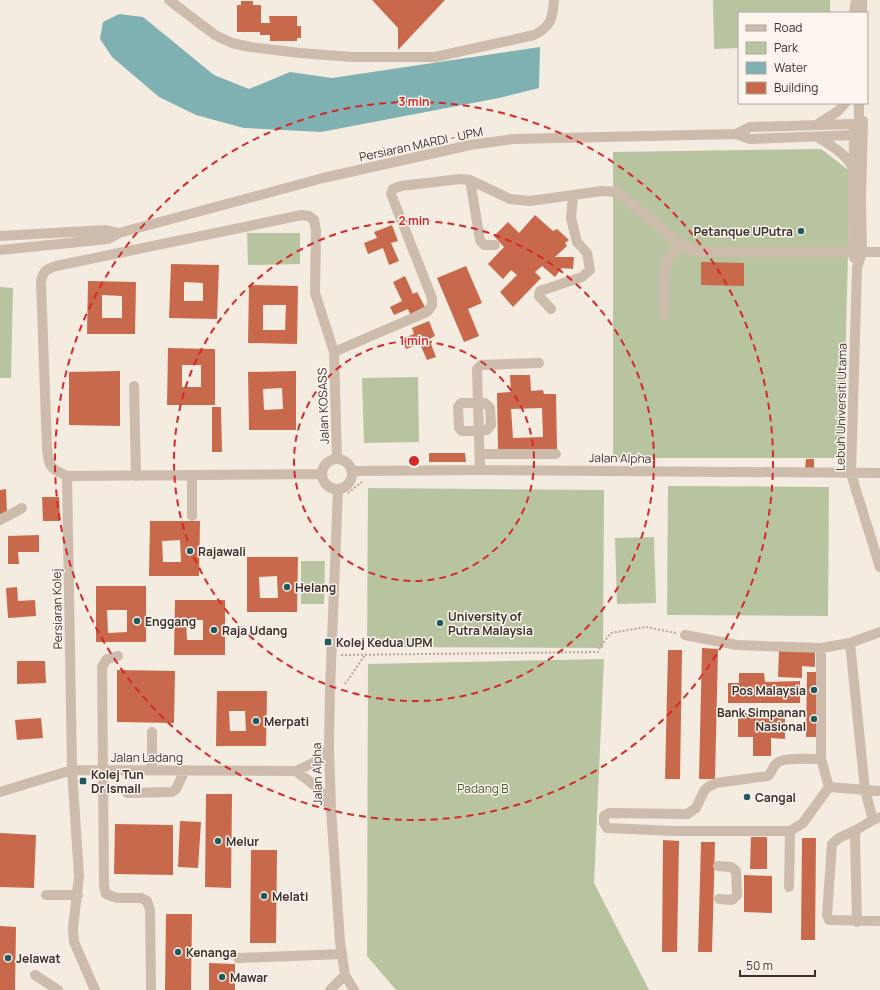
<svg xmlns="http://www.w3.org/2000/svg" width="880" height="990" font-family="Manrope,sans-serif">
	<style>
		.green { fill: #b8c4a0 }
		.water { fill: #7fb0b2 }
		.building { fill: #c8694b; fill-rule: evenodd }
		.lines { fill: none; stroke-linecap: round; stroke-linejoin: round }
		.path { stroke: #b9a596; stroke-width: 2; stroke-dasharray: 2 2; stroke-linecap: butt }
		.minor { stroke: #cdbbac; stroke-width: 10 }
		.ring { fill: none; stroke: #d62828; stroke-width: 2; stroke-dasharray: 7 5 }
		.poi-dot { fill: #1f5a5e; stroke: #fbf5ee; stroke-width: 1.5 }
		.labels { text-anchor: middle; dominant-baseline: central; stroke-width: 3; stroke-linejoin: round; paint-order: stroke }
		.street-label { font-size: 12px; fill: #3b302b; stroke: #fbf5ee }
		.poi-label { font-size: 12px; font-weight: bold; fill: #3b302b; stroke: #fbf5ee; text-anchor: start }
		.park-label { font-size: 12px; fill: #4a5a2e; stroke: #fbf5ee }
		.centre { fill: #d62828; stroke: #fbf5ee; stroke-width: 2 }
		.ring-label { font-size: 12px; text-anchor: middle; font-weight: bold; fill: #d62828; stroke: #fbf5ee; stroke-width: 3; stroke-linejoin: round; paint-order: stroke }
	</style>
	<rect width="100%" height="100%" fill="#f4ebe1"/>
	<path class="green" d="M713,0h117v13h-91v35l-25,1z
		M821,149l29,22 -7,287h-230v-306z
		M247,233h53v31l-52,1z
		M0,287l13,1 -2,90h-11z
		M418,377l1,65 -55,1 -2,-65z
		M668,486l161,1 -1,129 -161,-1z
		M368,488l236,2 -1,158 -236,-1z
		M654,537l2,66 -39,1 -2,-66z
		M301,561h24l-1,43h-23z
		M604,659l-10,224 55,107h-253l-29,-34 1,-292z"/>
	<path class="water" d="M119,14l24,3 71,58 35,14 41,-17 42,6 208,-31 -1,41 -40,10 -178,34 -77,-4 -48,-13 -37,-18 -47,-40 -12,-18 3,-17z"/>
	<path class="building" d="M372,0h73l-47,50v-22z
		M241,1h12v4h8v18h9l-1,-7h28v10h4v12h-4v3h-27v-6h-10v-3h-23v-27h4z
		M535,215l18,16 4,-2 12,11 -4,3 2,3 -12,11h19l-1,12 -11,-1 -7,9 -13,-11 -7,6 6,6 -28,29 -13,-15 17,-17 -6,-5 -8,9 -15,-15 16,-17 -10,-11 14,-14 11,11z
		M392,225l6,16 -7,2 8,18 -10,4 -6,-17 -15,6 -4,-11 13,-5 -3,-6z
		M701,262l43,1v23l-43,-1z
		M171,264l48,1 -2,54 -48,-1zM184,282l19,1v18h-19z
		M466,266l16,37 -14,6 11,27 -15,6 -27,-64z
		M405,276l8,18 4,-2 8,15 -15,7 -2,-5 -14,6 -4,-8 12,-6 -9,-19z
		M88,281l48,1 -1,52h-48zM102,295l20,1v22h-20z
		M249,285l49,1 -1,58 -49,-1zM263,305h23l-1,25h-22z
		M429,321l6,15 -6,3 7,18 -9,3 -7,-16 -14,5 -4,-10 12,-5 -2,-6z
		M168,348l47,1v56h-48zM182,365h19v22h-19z
		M120,371v55l-51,-1v-53z
		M296,371v59h-47l-1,-58zM282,388l1,21 -19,1 -1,-21z
		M510,375h20l1,16 12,-1 1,4h12l1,55 -59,1 -1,-57 14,-1zM542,408l1,29 -30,1 -2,-29z
		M212,407h9l1,45h-10z
		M429,453h36l1,9h-37z
		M806,459h8v10h-9z
		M6,489l1,24 -7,1v-24z
		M42,497h17l1,24h-17z
		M150,521h50l-1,55h-50zM180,540l1,22h-18l-1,-21z
		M39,535v17h-21l1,12h-11v-28z
		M247,557h51l-1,55h-50zM277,576l1,22h-18l-1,-21z
		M96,586h50v56h-50zM107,610h20v22l-19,1z
		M17,587l1,14 17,-1 1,16 -28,2 -2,-30z
		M175,600h50v55h-51zM186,620h17v20h-16z
		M702,648l16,1 -3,130h-16z
		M668,650h14l-2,129h-15z
		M779,650l36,1v16l-13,-1v12l-24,-1z
		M17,661h28l1,22 -29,1z
		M117,670l58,1 -1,52 -57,-1z
		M807,672h13l-1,65h-13z
		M739,673h25l1,9 35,-1v22h-72v-20h11z
		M217,691h50l-1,55h-50zM229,711h16l1,20h-16z
		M738,713h47v26l-14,-1v18h-18v-19h-15z
		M41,718l2,20 -26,2 -2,-20z
		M206,794h26l-1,94 -26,-1z
		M180,821l21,1 -3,46 -20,-1z
		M115,824l58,1v50l-59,-1z
		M0,833l36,2 -2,53 -34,-1z
		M751,837h16v32h-17z
		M802,838h14l-1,102h-14z
		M663,840l16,1 -2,111h-15z
		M701,842h14l-3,110h-14z
		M251,850h26l-1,93h-26z
		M744,875l28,1v37l-28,-1z
		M166,914h26l-1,76h-26z
		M0,926l16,1 -1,63h-15z
		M209,963l26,1v26h-26z"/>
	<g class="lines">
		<path class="path" d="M348,493l15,-12
			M341,655l257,-3 2,-5 11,-14 35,-6 30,6
			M345,684l20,-29"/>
		<path class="minor" d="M169,0l46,35 17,8 18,4 50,6 52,4h83l99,-22c17,-8 19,-18 20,-35
			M862,0v13
			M854,13l2,-13
			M863,121l-2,76 1,55 -5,16 -6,206 29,93
			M818,124l20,-13 7,-8
			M854,128l-1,124 1,6
			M736,134l14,-7 104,-3 3,2 2,6
			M817,137c14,8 29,17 36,31
			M470,180l10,60 4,5h11
			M0,236l106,-6 13,3
			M0,250l108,-11 11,-6 204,-55 147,-33 44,-6 222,-5 14,5 104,-4 5,-8v-24
			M551,309l-12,-13 1,-5 42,-14 8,-7 -3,-17 -10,-11 -6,-24 2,-22
			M664,315l1,-52 6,-9 11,-9
			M334,352l93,-40 5,-7v-7l-41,-104 2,-5 8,-3 59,-7 10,1 40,19 20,2 72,-10 15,1 65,53 10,5 8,2h180
			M134,386l2,90
			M461,403h24l5,5 1,17 -4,5 -25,1 -3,-3 -1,-21z
			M479,454h77
			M322 474a15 15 0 1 1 30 0a15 15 0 1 1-30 0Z
			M480,470l-3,-101 4,-4 58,-2
			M352,471l128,-1 400,3
			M322,474l-255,2c-18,-8 -18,-9 -20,-28l-6,-166c2,-11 5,-13 15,-16l246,-51 7,1 5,4 2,11 -1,62 19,59 3,107
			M67,476l5,294 7,106 -6,52 1,14 21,48
			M338,489l-8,201 -1,59 2,60 9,133 5,33 9,15
			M192,516v-41
			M0,520l22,-12
			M685,635l52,10 84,3 29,-5 30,-11
			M850,643l15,147 8,30
			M821,648v111l8,28
			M118,656l-11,3 -5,8 2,219 2,8 11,4h24l6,3 3,9 1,80
			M152,770v-38
			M296,771l22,17 12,19
			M0,792l72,-22 224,1 19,-9 14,-13
			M127,793l45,-1 4,-3 9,-19
			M856,830l-17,8 -7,6 -5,71 2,5 51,1
			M790,831h-115l-68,-3 -3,-5v-7l5,-3 78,1 9,-6 8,-17 4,-4 8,-4 52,-7c4,-4 5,-10 9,-13 6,-6 35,-4 44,-4
			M718,866l13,1 5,4 1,24 -5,5 -13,-1
			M789,887l1,-56 13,-8 26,-36 51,4
			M46,895h32
			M857,922l-2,-85 1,-7 17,-10 7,-3
			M238,958l104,-4
			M35,975l23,15
			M330,990l15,-15"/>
	</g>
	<g class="ring">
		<circle cx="414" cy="461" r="120"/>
		<circle cx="414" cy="461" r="240"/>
		<circle cx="414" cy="461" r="359"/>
	</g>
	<g class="poi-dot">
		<circle cx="801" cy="231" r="4"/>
		<circle cx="190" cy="551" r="4"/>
		<circle cx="287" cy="587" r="4"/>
		<circle cx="137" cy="621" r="4"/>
		<circle cx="440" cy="623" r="4"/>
		<circle cx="214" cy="630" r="4"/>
		<rect x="324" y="638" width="8" height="8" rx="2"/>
		<circle cx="814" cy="690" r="4"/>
		<circle cx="814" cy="719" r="4"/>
		<circle cx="256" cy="721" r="4"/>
		<rect x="79" y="777" width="8" height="8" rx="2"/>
		<circle cx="747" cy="797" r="4"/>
		<circle cx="218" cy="841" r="4"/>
		<circle cx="264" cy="896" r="4"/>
		<circle cx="178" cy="952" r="4"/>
		<circle cx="8" cy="958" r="4"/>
		<circle cx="222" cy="977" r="4"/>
	</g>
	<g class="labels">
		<g class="street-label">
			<text transform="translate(421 144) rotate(-12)">Persiaran MARDI - UPM</text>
			<text transform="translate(323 406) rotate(-92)">Jalan KOSASS</text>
			<text transform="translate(841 407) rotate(-89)">Lebuh Universiti Utama</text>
			<text transform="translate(620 458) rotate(1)">Jalan Alpha</text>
			<text transform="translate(57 609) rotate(-91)">Persiaran Kolej</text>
			<text x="147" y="757">Jalan Ladang</text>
			<text transform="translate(317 774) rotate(-91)">Jalan Alpha</text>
		</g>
		<g class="poi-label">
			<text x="793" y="231" text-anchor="end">Petanque UPutra</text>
			<text x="198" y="551">Rajawali</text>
			<text x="295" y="587">Helang</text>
			<text x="448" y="616">University of<tspan x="448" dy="14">Putra Malaysia</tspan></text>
			<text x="145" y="621">Enggang</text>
			<text x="222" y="630">Raja Udang</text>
			<text x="336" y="642">Kolej Kedua UPM</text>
			<text x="806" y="690" text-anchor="end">Pos Malaysia</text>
			<text x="806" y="712" text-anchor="end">Bank Simpanan<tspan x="806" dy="14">Nasional</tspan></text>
			<text x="264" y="721">Merpati</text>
			<text x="91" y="774">Kolej Tun<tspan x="91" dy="14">Dr Ismail</tspan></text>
			<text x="755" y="797">Cangal</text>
			<text x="226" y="841">Melur</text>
			<text x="272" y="896">Melati</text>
			<text x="186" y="952">Kenanga</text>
			<text x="16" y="958">Jelawat</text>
			<text x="230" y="977">Mawar</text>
		</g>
		<g class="park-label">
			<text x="483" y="788">Padang B</text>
		</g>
	</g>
	<circle cx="414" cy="461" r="6" class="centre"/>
	<g class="ring-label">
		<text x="414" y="106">3 min</text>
		<text x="414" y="225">2 min</text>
		<text x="414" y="345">1 min</text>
	</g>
	<rect x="738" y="12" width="130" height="92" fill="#fbf5ee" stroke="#aea6a0"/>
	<rect x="746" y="25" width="20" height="6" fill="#cdbbac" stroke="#aea6a0"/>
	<text x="774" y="32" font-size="12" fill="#3b302b">Road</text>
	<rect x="746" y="42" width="20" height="12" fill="#b8c4a0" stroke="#aea6a0"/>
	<text x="774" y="52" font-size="12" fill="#3b302b">Park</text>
	<rect x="746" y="62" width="20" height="12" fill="#7fb0b2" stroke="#aea6a0"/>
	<text x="774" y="72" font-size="12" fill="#3b302b">Water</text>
	<rect x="746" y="82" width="20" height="12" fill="#c8694b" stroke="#aea6a0"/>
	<text x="774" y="92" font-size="12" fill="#3b302b">Building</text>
	<path d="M740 970v6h75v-6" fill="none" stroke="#3b302b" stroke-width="2"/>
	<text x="746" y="970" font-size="12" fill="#3b302b" stroke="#fbf5ee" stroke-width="3" paint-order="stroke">50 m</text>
</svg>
